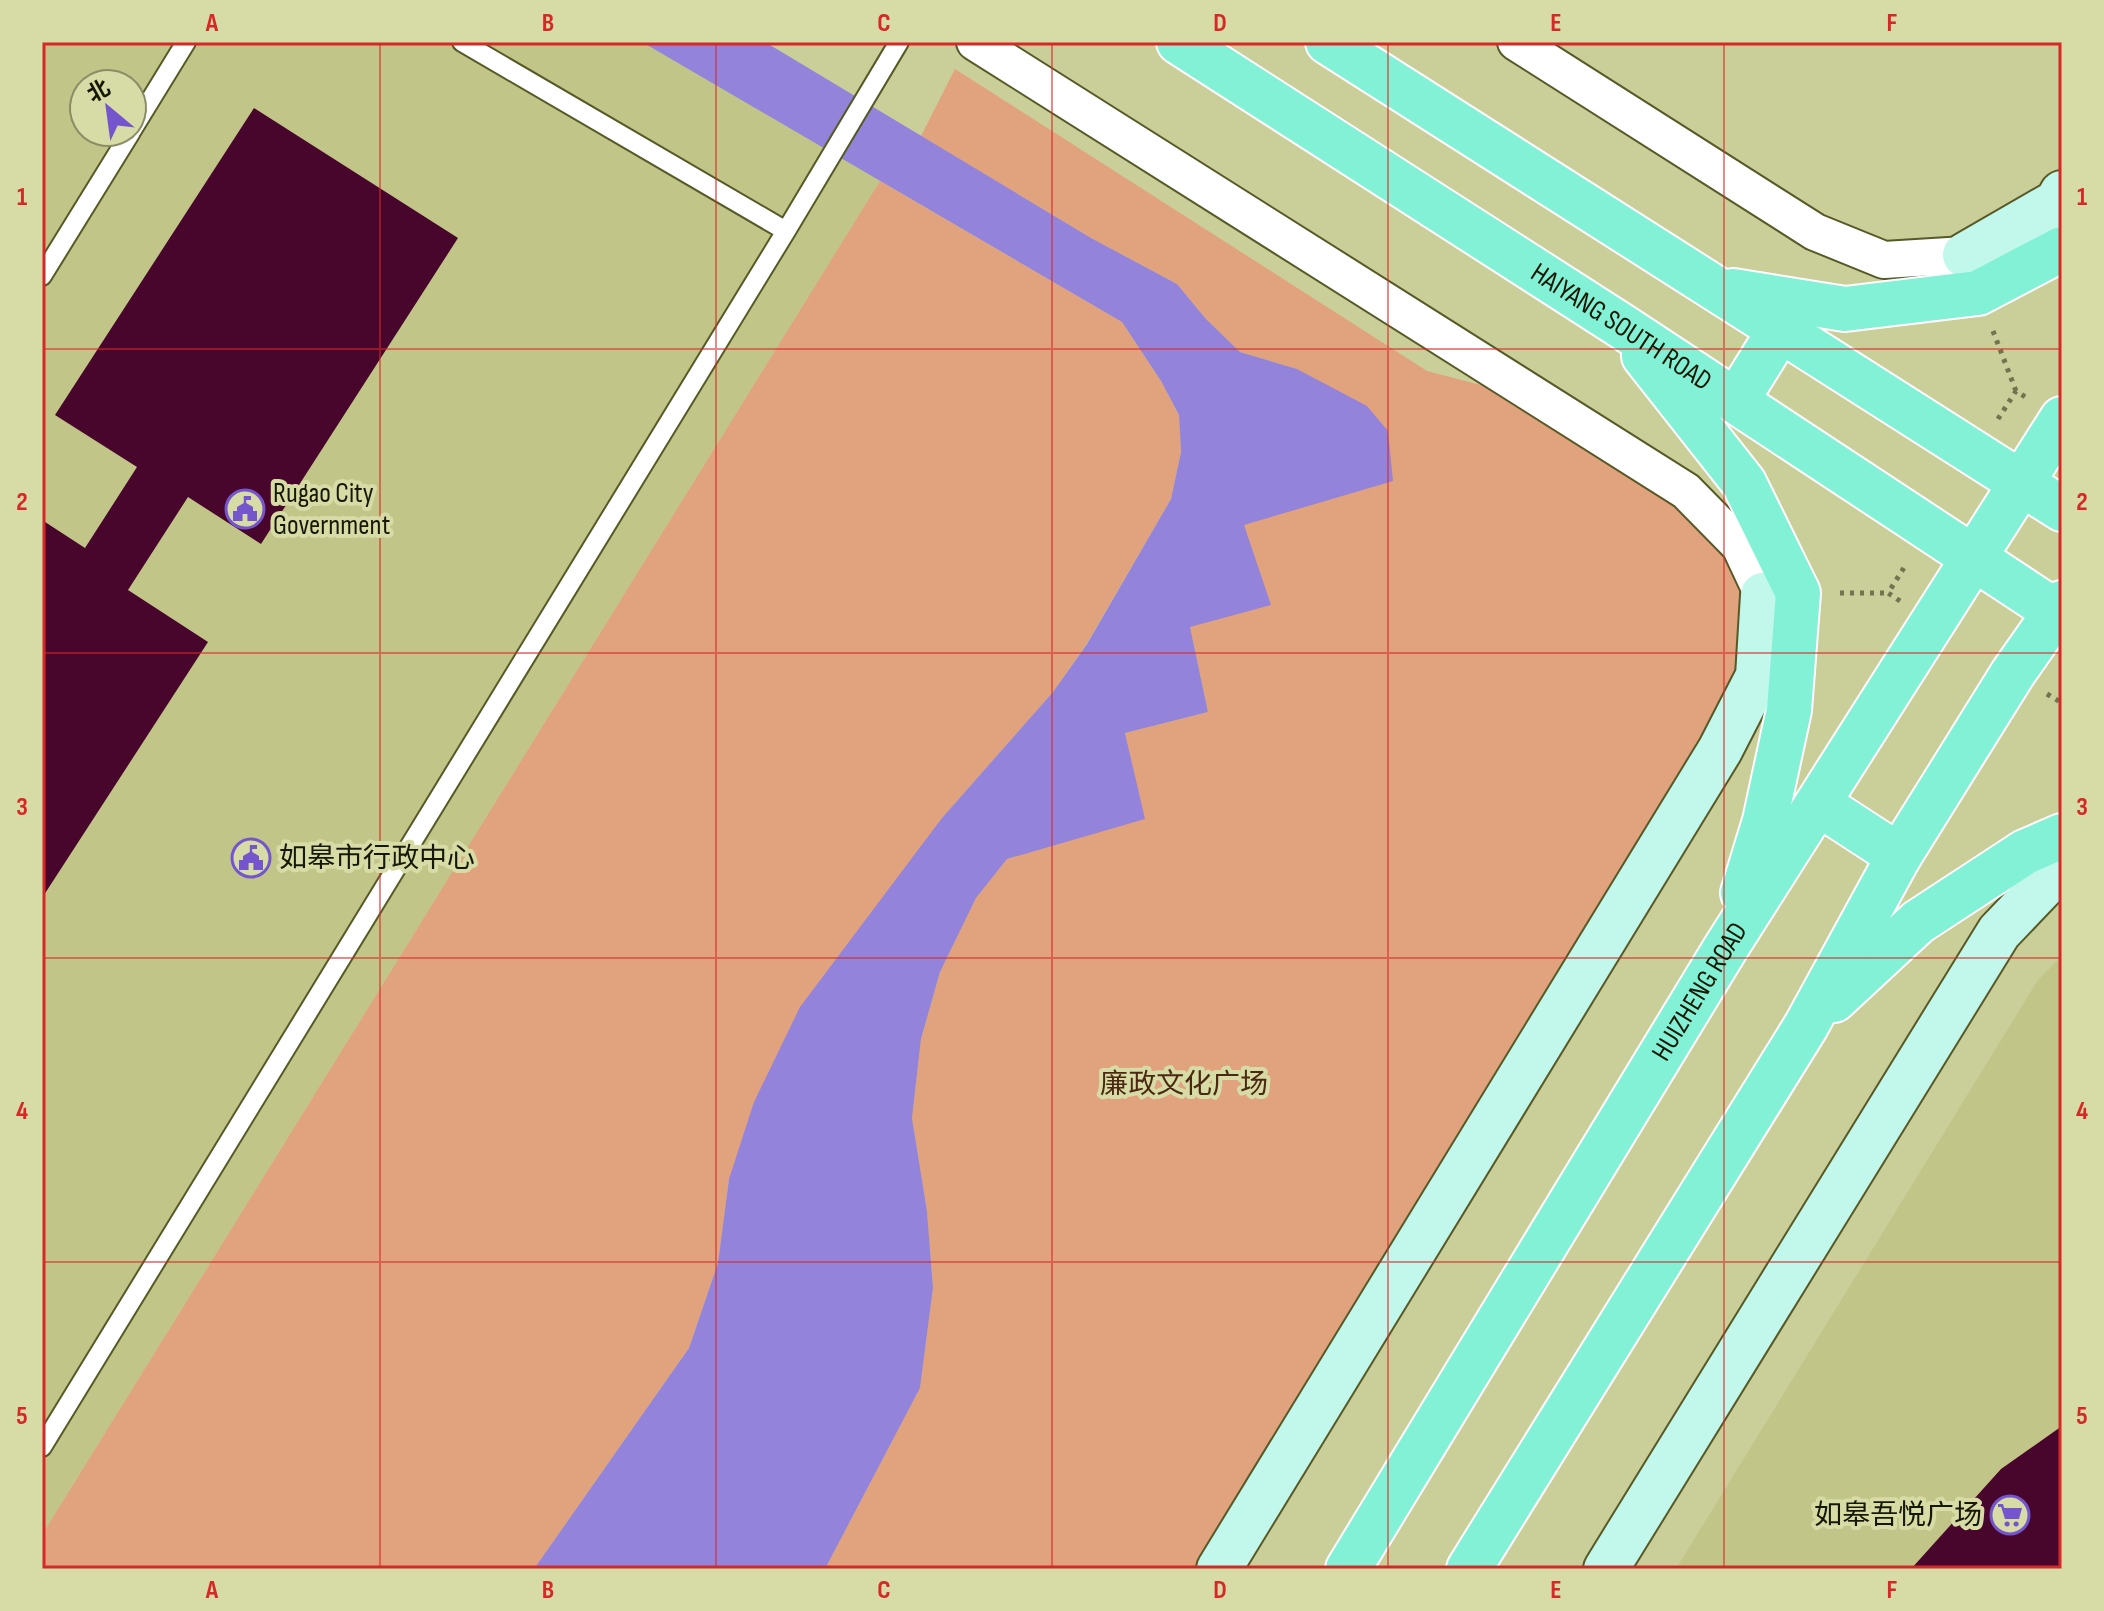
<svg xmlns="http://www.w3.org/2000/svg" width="2104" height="1611" font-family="'Sofia Sans Condensed','Noto Sans SC',sans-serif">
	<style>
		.built { fill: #c1c587; fill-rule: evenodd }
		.green { fill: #e1a27e }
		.water { fill: #9383db }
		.building { fill: #48062c }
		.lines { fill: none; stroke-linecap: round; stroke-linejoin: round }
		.service-casing { stroke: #575927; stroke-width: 22 }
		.minor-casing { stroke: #575927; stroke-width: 40 }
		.secondary-casing { stroke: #575927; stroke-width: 48 }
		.primary-casing { stroke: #fff; stroke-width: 48 }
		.path { stroke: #71744f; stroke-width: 5; stroke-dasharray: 4 6; stroke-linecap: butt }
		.service { stroke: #fff; stroke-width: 18 }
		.minor { stroke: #fff; stroke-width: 36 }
		.secondary { stroke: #c1f8eb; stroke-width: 44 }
		.primary { stroke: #82f1d6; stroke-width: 44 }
		.grid { fill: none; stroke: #d62828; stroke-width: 2; stroke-opacity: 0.55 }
		.labels { text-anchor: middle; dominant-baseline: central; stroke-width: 8; stroke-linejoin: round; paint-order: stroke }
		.street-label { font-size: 28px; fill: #171804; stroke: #d7dba5 }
		.poi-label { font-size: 28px; fill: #171804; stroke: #d7dba5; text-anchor: start }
		.park-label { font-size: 28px; fill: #4b2811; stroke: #d7dba5 }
		.neatline { fill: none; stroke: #d62828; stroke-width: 3 }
		.grid-label { font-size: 26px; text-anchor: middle; font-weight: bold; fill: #d62828 }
	</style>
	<rect width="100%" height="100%" fill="#cace98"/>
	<path class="built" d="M42,42h600l238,139 -838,1354zM84,84h48v48h-48z
		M2062,956v613h-386l362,-589z"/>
	<path class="green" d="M955,69l472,302 61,16 221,134 42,86 -23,101 -530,861h-373l95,-181 13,-100 -6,-77 -15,-93 9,-79 19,-67 36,-74 31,-39 137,-41 -19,-85 83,-21 -18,-85 54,-102 53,-156 -57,-17 -34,-33 -29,-35 -86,-46 -170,-102z
		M880,181l242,141 39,59 18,34 2,37 -10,47 -84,144 -34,49 -111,126 -213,361 -11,84 -29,85 -155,221h-492v-34z"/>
	<path class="water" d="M642,42h123l326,196 86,46 29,35 34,33 57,17 70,37 21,25 5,50 -149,44 27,80 -81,22 18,85 -83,21 20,86 -138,40 -31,39 -36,74 -19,67 -9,79 15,93 6,77 -13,100 -95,181h-291l155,-221 29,-85 11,-84 25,-77 46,-95 142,-189 111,-126 34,-48 84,-145 10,-47 -2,-37 -18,-34 -39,-59z"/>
	<path class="building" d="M254,108l204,130 -197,306 -73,-47 -60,93 80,52 -166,256v-378l43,28 52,-81 -82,-52z
		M2062,1426v143h-151l90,-100z"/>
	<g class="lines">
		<g class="service-casing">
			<path id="service" d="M462,42l324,189
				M132,130l54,-88
				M42,276l89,-144
				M42,1447l744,-1216 113,-189"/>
		</g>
		<g class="minor-casing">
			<path id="minor" d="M975,42l711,449 54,55 23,49
				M1516,42l299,190 69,28 81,-5"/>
		</g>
		<g class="secondary-casing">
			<path id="secondary" d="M1965,255l92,-53 5,-9
				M1219,1569l501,-819 38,-74 5,-81
				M1606,1569l393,-637 63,-66"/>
		</g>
		<g class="primary-casing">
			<g id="primary">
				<path id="s1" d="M1179,42l441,283 442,291"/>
				<path d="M1328,42l734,467"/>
				<path d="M1733,291l112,18 133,-16 84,-44"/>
				<path d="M1644,356l100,127 54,110 -9,117 -24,111 -22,72"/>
				<path d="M1736,401l44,-71"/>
				<path d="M1819,804l80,52"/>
				<path d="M1834,1000l84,-78 107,-70 37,-16"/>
				<path id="s2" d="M1348,1569l377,-620 337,-530"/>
				<path d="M1469,1569l337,-543 93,-170 114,-183 49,-70"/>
			</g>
		</g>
		<path class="path" d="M1993,331l23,60
			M1998,419l18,-28 11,7
			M1840,593h48
			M1900,601l-12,-8 19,-30
			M2047,694l15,9"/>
		<use href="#service" class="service"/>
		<use href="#minor" class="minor"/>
		<use href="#secondary" class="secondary"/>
		<use href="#primary" class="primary"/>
	</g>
	<path class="grid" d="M380,42v1527M716,42v1527M1052,42v1527M1388,42v1527M1724,42v1527M42,349h2020M42,653h2020M42,958h2020M42,1262h2020"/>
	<defs>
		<g id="civic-ring" transform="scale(2)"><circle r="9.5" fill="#d7dba5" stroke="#7455ce" stroke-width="1.5"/><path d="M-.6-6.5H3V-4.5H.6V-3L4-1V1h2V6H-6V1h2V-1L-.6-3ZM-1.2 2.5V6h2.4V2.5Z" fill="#7455ce"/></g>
		<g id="supermarket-ring" transform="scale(2)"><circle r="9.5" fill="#d7dba5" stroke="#7455ce" stroke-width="1.5"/><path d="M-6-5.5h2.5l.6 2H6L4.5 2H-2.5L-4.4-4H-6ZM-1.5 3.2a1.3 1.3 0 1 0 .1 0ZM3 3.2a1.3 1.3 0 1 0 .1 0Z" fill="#7455ce"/></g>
	</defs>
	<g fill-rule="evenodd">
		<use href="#civic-ring" x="245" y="509"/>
		<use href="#civic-ring" x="251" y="858"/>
		<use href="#supermarket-ring" x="2010" y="1515"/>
	</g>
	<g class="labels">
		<g class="street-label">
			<text stroke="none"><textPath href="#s1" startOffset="526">HAIYANG SOUTH ROAD</textPath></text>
			<text stroke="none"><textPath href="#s2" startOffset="676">HUIZHENG ROAD</textPath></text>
		</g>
		<g class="poi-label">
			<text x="273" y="493">Rugao City<tspan x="273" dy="32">Government</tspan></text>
			<text x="279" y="858">如皋市行政中心</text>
			<text x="1982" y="1515" text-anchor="end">如皋吾悦广场</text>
		</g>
		<g class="park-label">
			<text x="1184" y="1084">廉政文化广场</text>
		</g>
	</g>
	<rect width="2104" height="1611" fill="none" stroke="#d7dba5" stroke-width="88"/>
	<g transform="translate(108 108) rotate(331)"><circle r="38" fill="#d7dba5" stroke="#8a8d65" stroke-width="2"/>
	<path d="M0-6L14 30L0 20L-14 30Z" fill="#7455ce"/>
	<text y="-12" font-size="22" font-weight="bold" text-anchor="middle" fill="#171804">北</text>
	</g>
	<rect x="44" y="44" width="2016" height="1523" class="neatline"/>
	<g class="grid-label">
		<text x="212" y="31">A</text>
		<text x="548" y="31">B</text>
		<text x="884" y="31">C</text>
		<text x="1220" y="31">D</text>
		<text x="1556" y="31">E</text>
		<text x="1892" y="31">F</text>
		<text x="22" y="205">1</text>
		<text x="2082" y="205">1</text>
		<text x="22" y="510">2</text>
		<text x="2082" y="510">2</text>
		<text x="22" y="815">3</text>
		<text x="2082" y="815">3</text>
		<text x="22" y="1119">4</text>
		<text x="2082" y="1119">4</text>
		<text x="22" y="1424">5</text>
		<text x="2082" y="1424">5</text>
		<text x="212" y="1598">A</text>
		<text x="548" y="1598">B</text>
		<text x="884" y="1598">C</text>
		<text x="1220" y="1598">D</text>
		<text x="1556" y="1598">E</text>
		<text x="1892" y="1598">F</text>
	</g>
</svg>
